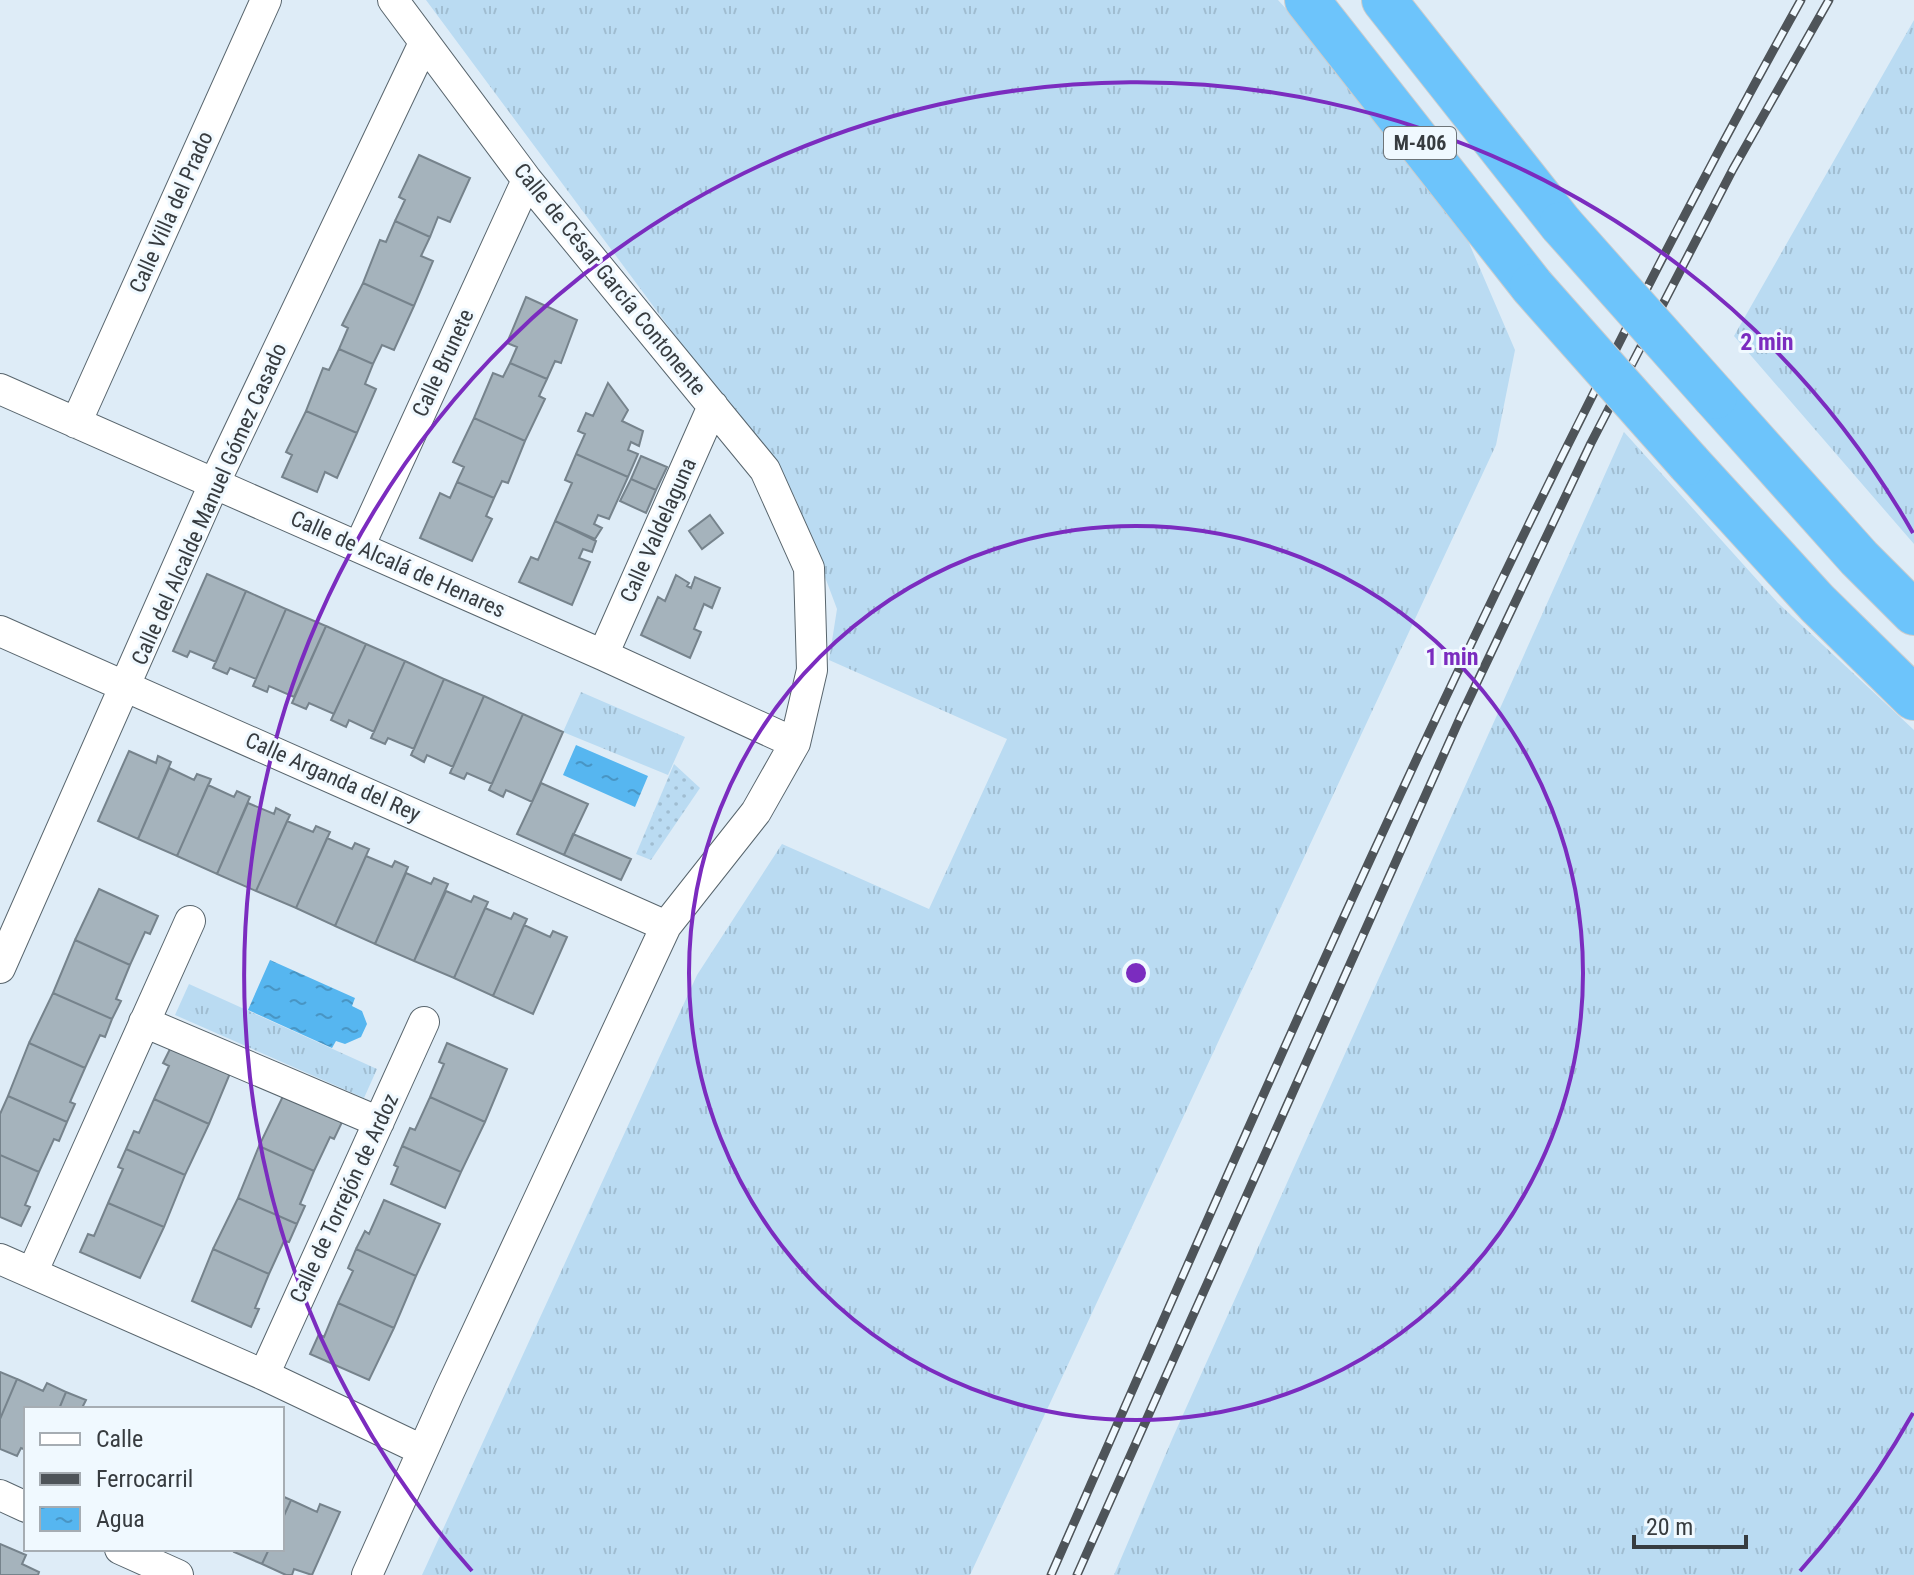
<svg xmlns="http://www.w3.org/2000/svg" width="1914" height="1575" font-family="'Roboto Condensed',sans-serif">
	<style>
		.grass { fill: url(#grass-tufts) }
		.garden { fill: url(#garden-dots) }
		.water { fill: url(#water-ripples) }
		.building { fill: #a5b3bc; stroke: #76838c; stroke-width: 2 }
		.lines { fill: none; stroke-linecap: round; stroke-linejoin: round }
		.street-casing { stroke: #58656d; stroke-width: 32 }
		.highway-casing { stroke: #cbcccd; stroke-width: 46 }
		.street { stroke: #fff; stroke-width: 30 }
		.highway { stroke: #6dc4fb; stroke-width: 44 }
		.rail-casing { stroke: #4e5459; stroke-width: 9 }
		.rail { stroke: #f0f9ff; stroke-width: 6; stroke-dasharray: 18; stroke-linecap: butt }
		.highway-bridge-casing { stroke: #cbcccd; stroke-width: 46; stroke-linecap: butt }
		.highway-bridge { stroke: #6dc4fb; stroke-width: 44 }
		.ring { fill: none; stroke: #7b2cbf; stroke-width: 4 }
		.labels { text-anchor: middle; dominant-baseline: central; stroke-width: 6; stroke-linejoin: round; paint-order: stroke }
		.shield { fill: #f0f9ff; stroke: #6e7579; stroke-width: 2 }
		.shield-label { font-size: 20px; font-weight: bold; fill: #373c40 }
		.street-label { font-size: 22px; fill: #373c40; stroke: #f0f9ff }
		.centre { fill: #7b2cbf; stroke: #f0f9ff; stroke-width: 4 }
		.ring-label { font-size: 24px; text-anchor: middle; font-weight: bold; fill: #7b2cbf; stroke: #f0f9ff; stroke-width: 6; stroke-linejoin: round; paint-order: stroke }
	</style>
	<defs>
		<pattern id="grass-tufts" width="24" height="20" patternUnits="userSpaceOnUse" patternTransform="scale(2)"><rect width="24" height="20" fill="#badbf2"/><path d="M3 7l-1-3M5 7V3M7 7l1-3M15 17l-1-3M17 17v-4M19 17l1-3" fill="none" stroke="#a0bdd1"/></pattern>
		<pattern id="garden-dots" width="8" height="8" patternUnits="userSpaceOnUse" patternTransform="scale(2)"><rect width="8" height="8" fill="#badbf2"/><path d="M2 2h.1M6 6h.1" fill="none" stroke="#a0bdd1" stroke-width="1.8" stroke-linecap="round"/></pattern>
		<pattern id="water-ripples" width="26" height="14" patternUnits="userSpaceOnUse" patternTransform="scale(2)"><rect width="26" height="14" fill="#56b6f0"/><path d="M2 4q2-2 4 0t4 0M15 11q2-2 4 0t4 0" fill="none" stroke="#4895c4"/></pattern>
	</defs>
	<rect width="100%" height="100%" fill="#deecf7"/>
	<path class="grass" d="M426,0h852l163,178 74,172 -19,95 -526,1130h-548l275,-600 85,-131 147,65 78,-170 -178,-79 8,-51 -42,-112z
		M1914,20v524l-180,-208z
		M1624,432l154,171 136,127v845h-800l59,-138z
		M581,692l104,45 -17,38 -105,-43z
		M189,984l188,85 -13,29 -189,-83z"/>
	<path class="garden" d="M674,764l26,24 -49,72 -15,-6z"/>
	<path class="water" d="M576,745l72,31 -13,31 -72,-32z
		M270,960l85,38 -3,8 10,5 5,13 -6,13 -16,7 -9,-3 -4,7 -84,-38z"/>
	<path class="building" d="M419,155l51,23 -20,44 -12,-5 -8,20 -35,-16 10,-21 -6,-3z
		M395,221l35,16 -9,19 12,5 -19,45 -51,-23 17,-43 6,2z
		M363,283l51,23 -20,44 -12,-5 -9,19 -34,-15 9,-21 -6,-3z
		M526,297l51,23 -16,43 -6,-2 -8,18 -37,-16 7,-16 -10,-4z
		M339,349l34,15 -8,20 11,5 -19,44 -51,-22 17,-43 6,2z
		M510,363l37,16 -8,17 6,3 -20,42 -51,-23 19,-45 10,4z
		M608,383l20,27 -6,11 21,10 -4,15 -8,-4 -3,8 10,4 -10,23 -52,-23 9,-20 -7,-3 8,-18 7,3z
		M306,411l51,22 -20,45 -12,-6 -8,20 -35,-15 10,-22 -6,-3z
		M474,418l51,23 -17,42 -6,-2 -8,17 -37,-16 7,-15 -11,-5z
		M576,454l52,23 -19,42 -11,-4 -4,9 8,4 -7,11 -40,-18 17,-38 -7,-3z
		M641,456l26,11 -11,23 -25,-11z
		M631,479l25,11 -10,23 -26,-12z
		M457,482l37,16 -8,18 6,3 -20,42 -52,-23 20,-45 10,5z
		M710,515l13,18 -21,16 -13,-18z
		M555,521l41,20 -4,11 -9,-3 -4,9 11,4 -18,43 -53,-23 12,-25 7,3z
		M207,574l39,17 -30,71 -26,-11 -3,6 -14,-6z
		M676,575l13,8 -2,3 4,2 4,-11 25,11 -8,20 -8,-4 -10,25 7,3 -11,26 -49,-23 17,-38 7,4z
		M246,591l40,18 -30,70 -26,-11 -3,6 -14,-6z
		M286,609l40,17 -32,71 -25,-11 -2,6 -14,-6z
		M326,626l40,18 -32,70 -25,-11 -3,6 -14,-6z
		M366,644l39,17 -31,71 -25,-12 -3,7 -15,-7z
		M405,661l39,18 -30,70 -26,-11 -3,6 -14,-6z
		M444,679l40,17 -31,71 -26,-12 -3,7 -13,-7z
		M484,696l39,18 -31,70 -25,-11 -3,6 -14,-6z
		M523,714l40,18 -31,70 -26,-12 -3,7 -14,-7z
		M129,751l27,12 2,-7 13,6 -33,77 -40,-18z
		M169,768l25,12 3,-6 14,5 -34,77 -39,-17z
		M541,783l47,21 -24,51 -47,-21z
		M208,785l26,12 3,-6 13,6 -33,77 -40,-18z
		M248,803l26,11 2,-6 14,7 -34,76 -39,-17z
		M287,821l26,11 3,-6 14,6 -34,76 -40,-17z
		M573,834l58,25 -10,21 -57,-25z
		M327,838l25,11 3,-6 14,6 -34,77 -39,-18z
		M366,856l26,11 3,-6 13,6 -33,77 -40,-18z
		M406,873l25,11 3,-6 14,6 -34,77 -39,-17z
		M99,889l59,27 -8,18 -5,-2 -15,33 -55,-25z
		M446,891l25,11 3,-6 14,6 -34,76 -40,-17z
		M485,908l26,11 3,-6 13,6 -34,77 -39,-18z
		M524,925l26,12 3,-6 14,6 -34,77 -40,-18z
		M75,940l55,25 -14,34 5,2 -9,18 -59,-26z
		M53,993l59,26 -7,18 -5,-2 -15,33 -56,-25z
		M29,1043l56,25 -15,34 5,2 -8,18 -59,-26z
		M447,1043l60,26 -22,53 -55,-25 14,-33 -5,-2z
		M172,1045l59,26 -22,53 -55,-25 15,-33 -6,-3z
		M284,1094l59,26 -9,19 -4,-2 -16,34 -55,-25z
		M8,1096l59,26 -8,19 -5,-2 -15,33 -39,-17v-41z
		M430,1097l55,25 -24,50 -59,-26 8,-18 5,2z
		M154,1099l55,25 -24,51 -59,-26 8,-18 5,2z
		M259,1146l55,25 -14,33 5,2 -8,18 -59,-26z
		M402,1146l59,26 -16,36 -54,-24 7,-17 -4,-2z
		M126,1149l59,26 -21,52 -56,-24 15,-34 -5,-2z
		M0,1155l39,17 -14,33 5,2 -9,19 -21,-9z
		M238,1198l59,26 -8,18 -5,-1 -15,33 -56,-25z
		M384,1200l56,24 -24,52 -60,-27 9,-18 4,3z
		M108,1203l56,24 -24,51 -60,-26 8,-18 6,2z
		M213,1249l56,25 -14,34 4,1 -8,18 -59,-26z
		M356,1249l60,27 -22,52 -56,-25 15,-32 -5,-3z
		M338,1303l56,25 -25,52 -59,-26 9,-20 5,3z
		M0,1372l17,7 -17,40z
		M17,1379l26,12 4,-8 19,9 -7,17h-33v41l-5,-2 -4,8 -17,-7v-30z
		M66,1392l20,8 -4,8 3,1h-26z
		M282,1496l9,4 -9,20z
		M291,1500l26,12 3,-8 20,8 -28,63 -18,-6 -2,6h-6l-24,-11 7,-15h13v-29z
		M0,1544l26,11 -4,9 17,8 -1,3h-38z
		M235,1549h34l-7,15 -28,-12z"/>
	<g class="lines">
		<g class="street-casing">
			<path id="street" d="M0,389l603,266 192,88
				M76,423l190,-423
				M359,547l168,-367
				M0,631l666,295
				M603,655l110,-249
				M0,968l214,-484 210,-441
				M144,1022l235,100
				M0,1259l264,116 158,75
				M32,1273l158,-352
				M264,1375l160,-353
				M0,1495l26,12
				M120,1549l58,26
				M367,1575l82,-183 217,-466 90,-114 39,-69 17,-73 -3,-102 -44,-98 -238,-290 -134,-180"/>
		</g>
		<g class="highway-casing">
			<path id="highway" d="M1307,0l225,286
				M1384,0l177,224
				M1715,397l144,161 55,55
				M1689,463l128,140 97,95"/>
		</g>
		<use href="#street" class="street"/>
		<use href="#highway" class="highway"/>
		<g class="rail-casing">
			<path id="rail" d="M1051,1575c234,-532 467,-1067 750,-1575
				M1077,1575l383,-857 131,-275 142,-274 96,-169"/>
		</g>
		<use href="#rail" class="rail"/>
		<g class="highway-bridge-casing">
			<path id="highway-bridge" d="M1561,224l154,173
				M1532,286l157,177"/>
		</g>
		<use href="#highway-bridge" class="highway-bridge"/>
	</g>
	<g class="ring">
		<circle cx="1136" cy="973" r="447"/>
		<path d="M1913 1413A893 893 0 0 1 1800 1571M472 1571A893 893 0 1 1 1913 533"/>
	</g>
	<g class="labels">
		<rect class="shield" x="1384" y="127" width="72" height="32" rx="6"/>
		<g class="shield-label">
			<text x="1420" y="143">M-406</text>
		</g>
		<g class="street-label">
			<text transform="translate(171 212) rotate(-66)">Calle Villa del Prado</text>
			<text transform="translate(610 279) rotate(51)">Calle de César García Contonente</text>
			<text transform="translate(443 363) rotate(-65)">Calle Brunete</text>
			<text transform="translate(209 504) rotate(-66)">Calle del Alcalde Manuel Gómez Casado</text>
			<text transform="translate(658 530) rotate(-66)">Calle Valdelaguna</text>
			<text transform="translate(398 564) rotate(24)">Calle de Alcalá de Henares</text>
			<text transform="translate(333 777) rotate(24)">Calle Arganda del Rey</text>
			<text transform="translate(344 1198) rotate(-65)">Calle de Torrejón de Ardoz</text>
		</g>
	</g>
	<circle cx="1136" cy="973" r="12" class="centre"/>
	<g class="ring-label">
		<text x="1767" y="350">2 min</text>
		<text x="1452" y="665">1 min</text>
	</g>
	<rect x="24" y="1407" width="260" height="144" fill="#f0f9ff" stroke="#a6adb3" stroke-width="2"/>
	<rect x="40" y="1433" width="40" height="12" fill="#ffffff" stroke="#a6adb3" stroke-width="2"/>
	<text x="96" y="1447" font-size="24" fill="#373c40">Calle</text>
	<rect x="40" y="1473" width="40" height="12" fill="#4e5459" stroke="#a6adb3" stroke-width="2"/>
	<text x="96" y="1487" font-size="24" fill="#373c40">Ferrocarril</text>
	<rect x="40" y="1507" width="40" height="24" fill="url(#water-ripples)" stroke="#a6adb3" stroke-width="2"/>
	<text x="96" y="1527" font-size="24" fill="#373c40">Agua</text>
	<path d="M1634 1535v12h112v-12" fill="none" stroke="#373c40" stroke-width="4"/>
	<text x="1646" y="1535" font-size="24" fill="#373c40" stroke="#f0f9ff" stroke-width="6" paint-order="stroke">20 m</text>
</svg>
